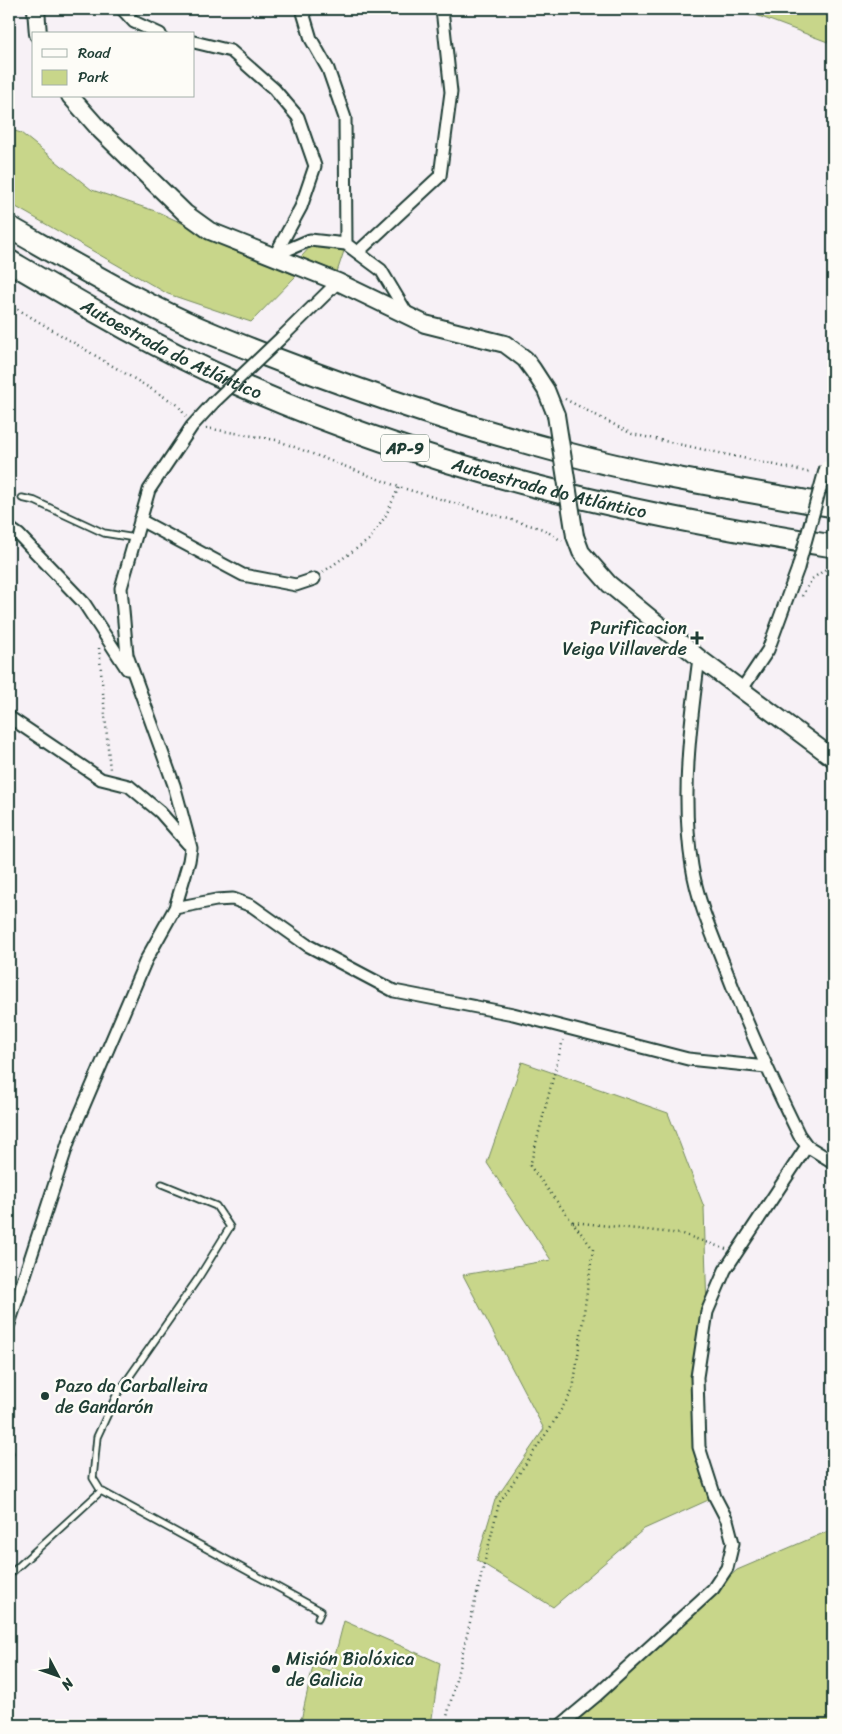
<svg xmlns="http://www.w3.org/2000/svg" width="842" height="1734" font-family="Sriracha,sans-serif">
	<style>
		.green { fill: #c8d68a; stroke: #748a5f }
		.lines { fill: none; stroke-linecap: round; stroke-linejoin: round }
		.lane-casing { stroke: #1f3d34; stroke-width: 9 }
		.street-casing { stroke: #1f3d34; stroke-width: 15 }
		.secondary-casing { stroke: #1f3d34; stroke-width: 20 }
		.highway-casing { stroke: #1f3d34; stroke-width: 25 }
		.path { stroke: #1f3d34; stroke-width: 2.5; stroke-dasharray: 1 4; stroke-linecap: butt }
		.lane { stroke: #fdfcf7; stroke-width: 5.5 }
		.street { stroke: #fdfcf7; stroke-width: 11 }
		.secondary { stroke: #fdfcf7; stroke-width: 16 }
		.highway { stroke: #fdfcf7; stroke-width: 21 }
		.street-bridge-casing { stroke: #1f3d34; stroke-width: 15; stroke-linecap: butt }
		.secondary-bridge-casing { stroke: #1f3d34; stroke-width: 20; stroke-linecap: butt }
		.street-bridge { stroke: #fdfcf7; stroke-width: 11 }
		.secondary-bridge { stroke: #fdfcf7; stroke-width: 16 }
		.poi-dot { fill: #1f3d34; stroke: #fdfcf7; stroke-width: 2 }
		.labels { text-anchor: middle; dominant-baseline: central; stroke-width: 5; stroke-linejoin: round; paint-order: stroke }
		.shield { fill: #fdfcf7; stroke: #62766e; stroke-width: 1 }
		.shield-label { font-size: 16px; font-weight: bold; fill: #1f3d34 }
		.street-label { font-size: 18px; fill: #1f3d34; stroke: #fdfcf7 }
		.poi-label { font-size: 18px; fill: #1f3d34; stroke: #fdfcf7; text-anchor: start }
	</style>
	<rect width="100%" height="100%" fill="#f7f1f6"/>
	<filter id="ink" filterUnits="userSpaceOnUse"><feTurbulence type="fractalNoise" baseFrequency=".02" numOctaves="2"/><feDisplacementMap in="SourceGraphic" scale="10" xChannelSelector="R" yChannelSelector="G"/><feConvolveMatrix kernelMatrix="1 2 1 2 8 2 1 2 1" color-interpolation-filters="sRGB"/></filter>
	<g filter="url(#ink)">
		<path class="green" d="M740,9h93v35z
			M9,129l12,4 71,57 66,22 138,64 -45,46 -83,-28 -159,-91z
			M311,246l33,5 -7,21 -36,-15z
			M522,1062l146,51 36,94 3,105 -10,65 2,70 16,50 -71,32 -91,78 -76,-47 18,-60 49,-71 -81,-154 88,-15 -64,-97z
			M833,1529v196h-261l30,-28 54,-56 81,-71z
			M344,1621l96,42 -9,62h-131l13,-59 18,5z"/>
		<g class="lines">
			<g class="lane-casing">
				<path id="lane" d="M22,498l13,3 69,32 31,5
					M9,1458l1,-5
					M101,1491l-8,-13 4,-41 19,-41 83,-119 31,-50 -14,-21 -54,-22
					M9,1575l92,-84 220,120 -3,7"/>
			</g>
			<g class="street-casing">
				<path id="street" d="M122,9l12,13 26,12
					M302,9l9,30 17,30 17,49 1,126
					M194,42l37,9 43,38 24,28 17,49 -14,41 -26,48
					M358,252l82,-76 11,-84 -9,-83
					M275,255l35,-15 36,4 35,26 27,45
					M281,338l57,-56
					M140,520l103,55 53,10 18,-6
					M9,528l10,7 65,68 43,66
					M699,658c-9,68 -18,140 -7,208 5,32 17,61 29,91 23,61 49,119 78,178l8,11 26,16
					M742,689l26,-39 30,-82
					M9,717l92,62 28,7 31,26 28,32
					M175,908l41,-8 17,-1 19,7 55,39 87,46 119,23 175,45 78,8
					M9,1324l60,-184 77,-180 29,-52 14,-47 2,-13 -17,-63 -47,-130 -6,-67 28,-98 43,-64 21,-23
					M561,1725l36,-30 116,-106 14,-21 6,-25 -6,-23 -12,-23 -16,-50 -2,-70 10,-65 18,-42 82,-124"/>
			</g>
			<g class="secondary-casing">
				<path id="secondary" d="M36,9l2,25
					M70,96l30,34 85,83 25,18 128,51 87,42 80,20 20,15 8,11 13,20 10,25
					M575,536l6,16 28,32 90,74 134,100"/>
			</g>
			<g class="highway-casing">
				<g id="highway">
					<path d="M9,227c67,38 135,79 206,108 113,46 229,86 346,117 89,24 181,38 272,54"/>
					<path id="s1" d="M9,261c75,44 149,88 229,123 190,84 391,131 595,162"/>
				</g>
			</g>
			<path class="path" d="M9,304l169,101 8,12
				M565,399l67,35 180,39
				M206,428l70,12 123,47 144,42 19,12
				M828,457l5,-15
				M323,572l46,-32 16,-23 14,-30
				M802,596l10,-17 14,-10 7,1
				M99,648l11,122
				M573,1222l109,12 44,15
				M445,1725l54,-222 51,-75 23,-38 20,-141 -63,-83 33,-126"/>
			<use href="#lane" class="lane"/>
			<use href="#street" class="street"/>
			<use href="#secondary" class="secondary"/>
			<use href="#highway" class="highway"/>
			<g class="street-bridge-casing">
				<path id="street-bridge" d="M213,403l68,-65
					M798,568l28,-101"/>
			</g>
			<g class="secondary-bridge-casing">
				<path id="secondary-bridge" d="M556,415l19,121"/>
			</g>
			<use href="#street-bridge" class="street-bridge"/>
			<use href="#secondary-bridge" class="secondary-bridge"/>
		</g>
	</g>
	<g class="poi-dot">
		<path d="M694.5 630.5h5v5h5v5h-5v5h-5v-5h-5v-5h5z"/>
		<circle cx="45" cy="1396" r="5"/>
		<circle cx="276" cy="1669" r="5"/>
	</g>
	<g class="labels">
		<rect class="shield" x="381" y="434.5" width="48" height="27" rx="4"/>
		<g class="shield-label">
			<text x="405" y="448">AP-9</text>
		</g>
		<g class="street-label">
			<text stroke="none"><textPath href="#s1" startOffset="185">Autoestrada do Atlántico</textPath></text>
			<text stroke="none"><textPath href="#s1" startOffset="589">Autoestrada do Atlántico</textPath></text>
		</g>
		<g class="poi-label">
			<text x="687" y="628" text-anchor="end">Purificacion<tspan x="687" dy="21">Veiga Villaverde</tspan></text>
			<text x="55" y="1386">Pazo da Carballeira<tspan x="55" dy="21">de Gandarón</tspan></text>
			<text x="286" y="1659">Misión Biolóxica<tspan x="286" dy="21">de Galicia</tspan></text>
		</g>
	</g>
	<rect width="842" height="1734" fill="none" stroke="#fdfcf7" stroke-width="30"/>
	<rect x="15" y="15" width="812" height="1704" fill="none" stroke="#1f3d34" stroke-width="2" filter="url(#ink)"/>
	<rect x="32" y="32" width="162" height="65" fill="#fdfcf7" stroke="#a4b0a9"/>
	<rect x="42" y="49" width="25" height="8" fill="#fdfcf7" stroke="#a4b0a9"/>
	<text x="78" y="58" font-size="15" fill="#1f3d34">Road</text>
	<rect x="42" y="70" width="25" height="15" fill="#c8d68a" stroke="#a4b0a9"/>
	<text x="78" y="82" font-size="15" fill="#1f3d34">Park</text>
	<g transform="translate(58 1676) rotate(131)" stroke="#fdfcf7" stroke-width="4" paint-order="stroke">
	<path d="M0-4L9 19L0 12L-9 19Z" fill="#1f3d34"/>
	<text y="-8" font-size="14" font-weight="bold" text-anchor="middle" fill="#1f3d34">N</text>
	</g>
</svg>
